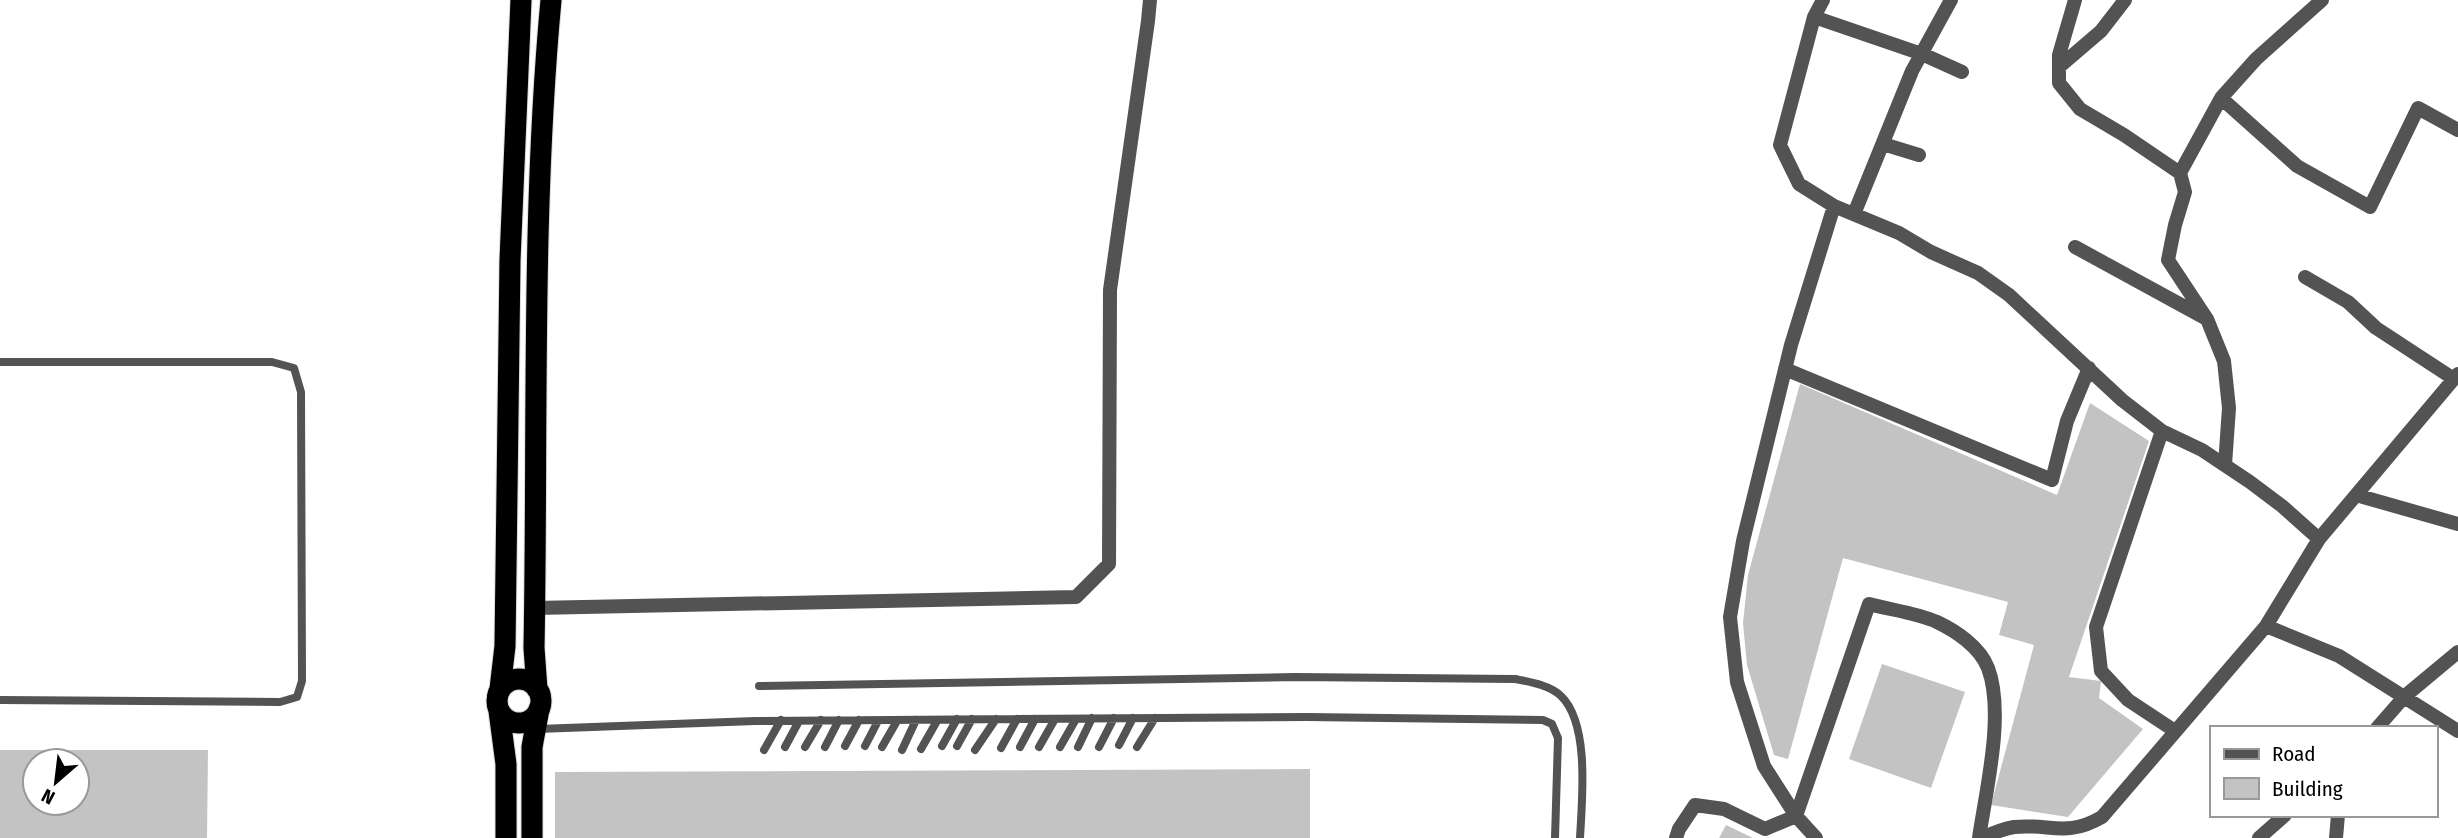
<svg xmlns="http://www.w3.org/2000/svg" width="2458" height="838" font-family="'Fira Sans Condensed',sans-serif">
	<style>
		.building { fill: #c3c3c3; fill-rule: evenodd }
		.lines { fill: none; stroke-linecap: round; stroke-linejoin: round }
		.highway-casing { stroke: #dbdbdb; stroke-width: 23 }
		.lane { stroke: #535353; stroke-width: 8 }
		.street { stroke: #535353; stroke-width: 14 }
		.highway { stroke: #000; stroke-width: 21 }
	</style>
	<rect width="100%" height="100%" fill="#fff"/>
	<path class="building" d="M1800,384l257,111 33,-92 59,38 -80,236 32,4 -2,17 44,31 -75,88 -77,-12 43,-160 -35,-10 9,-33 -165,-44 -55,201 -14,-4 -27,-90 -4,-42 5,-48z
		M1882,664l83,28 -34,96 -82,-29z
		M0,750h208l-1,88h-207zM35,761h42v42h-42z
		M1310,769v69h-755v-66z
		M1726,825l27,13h-34z"/>
	<g class="lines">
		<g class="highway-casing">
			<path id="highway" d="M497 701a22 22 0 1 1 44 0a22 22 0 1 1-44 0Z
				M500,689l5,-43 5,-386 11,-260
				M537,689l-3,-41c4,-216 -3,-433 17,-648
				M499,711l7,53v74
				M532,838v-91l7,-38"/>
		</g>
		<path class="lane" d="M0,362h272l22,6 7,24 1,289 -5,16 -17,5 -280,-2
			M759,686l536,-9 220,2c15,3 35,6 46,17 29,28 21,104 19,142
			M538,729l217,-8 551,-4 237,3 9,4 6,14 -3,100
			M1119,745l14,-27
			M845,746l14,-26
			M865,746l13,-25
			M942,746l15,-27
			M957,746l15,-27
			M785,747l14,-26
			M805,747l16,-27
			M825,747l14,-27
			M882,747l15,-26
			M1020,747l15,-28
			M1039,747l16,-28
			M1060,747l16,-28
			M1078,747l14,-29
			M1099,747l15,-29
			M1137,747l18,-29
			M1001,748l16,-29
			M921,749l16,-28
			M764,750l17,-30
			M902,750l14,-30
			M975,750l21,-31"/>
		<path class="street" d="M1823,0l-9,17 -34,128 19,39 35,22 65,27 32,19 47,21 31,22 113,105 40,31 40,19 48,32 32,24 37,33
			M2075,0l-16,55v28l21,26 44,26 56,38 5,19 -10,33 -7,35 39,59
			M1814,17l108,37 40,18
			M2059,67l42,-36 24,-31
			M2221,98l35,-39 66,-59
			M1883,144l36,11
			M2180,173l41,-75 76,68 73,41 48,-99 40,22
			M1854,214l58,-143 39,-71
			M2075,247l132,72 17,42 5,47 -4,57
			M2305,277l43,25 28,26 78,51
			M1785,369l267,111 15,-59 22,-53
			M2162,431l-66,196 5,44 27,29 47,31
			M2356,495l102,29
			M535,608l541,-11 33,-33 1,-274 38,-269 2,-21
			M2266,626l73,30 119,75
			M2377,728l28,-32 53,-44
			M1676,838l3,-9 16,-24 29,4 41,20 31,-13 73,-212c22,6 48,9 68,18 19,9 43,25 51,46 17,45 -2,122 -9,170
			M1816,838l-20,-22 -32,-50 -27,-84 -7,-65 13,-76 48,-196 43,-139
			M1982,838c11,-5 20,-9 32,-11 36,-4 52,11 88,-10l164,-191 53,-87 139,-165
			M2259,838l26,-23
			M2336,838l2,-23"/>
		<use href="#highway" class="highway"/>
	</g>
	<rect x="2210" y="726" width="228" height="91" fill="#ffffff" stroke="#999999" stroke-width="2"/>
	<rect x="2224" y="749" width="35" height="10" fill="#535353" stroke="#999999" stroke-width="2"/>
	<text x="2272" y="761" font-size="21" fill="#000000">Road</text>
	<rect x="2224" y="778" width="35" height="21" fill="#c3c3c3" stroke="#999999" stroke-width="2"/>
	<text x="2272" y="796" font-size="21" fill="#000000">Building</text>
	<g transform="translate(56 782) rotate(208)"><circle r="33" fill="#ffffff" stroke="#999999" stroke-width="2"/>
	<path d="M0-5L12 26L0 18L-12 26Z" fill="#000000"/>
	<text y="-10" font-size="19" font-weight="bold" text-anchor="middle" fill="#000000">N</text>
	</g>
</svg>
